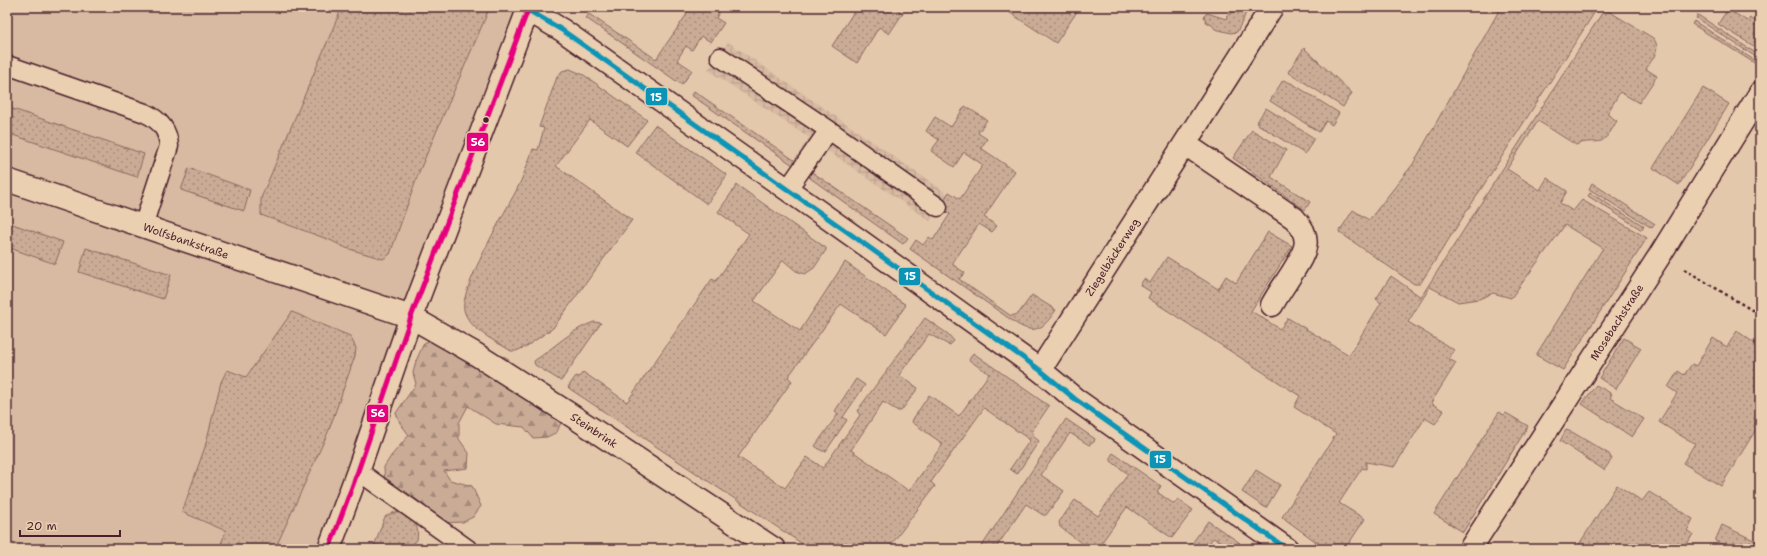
<svg xmlns="http://www.w3.org/2000/svg" width="1767" height="556" font-family="'Shantell Sans',sans-serif">
	<style>
		.built { fill: #d7baa1 }
		.industrial { fill: url(#industrial-grid) }
		.grass { fill: url(#grass-dots); stroke: #8a6660 }
		.forest { fill: url(#forest-firs); stroke: #8a6660 }
		.lines { fill: none; stroke-linecap: round; stroke-linejoin: round }
		.lane-casing { stroke: #4a1f2b; stroke-width: 21 }
		.street-casing { stroke: #4a1f2b; stroke-width: 25 }
		.secondary-casing { stroke: #4a1f2b; stroke-width: 25 }
		.path { stroke: #4a1f2b; stroke-width: 2.5; stroke-dasharray: 3 3; stroke-linecap: butt }
		.lane { stroke: #eacfb1; stroke-width: 18 }
		.street { stroke: #eacfb1; stroke-width: 22 }
		.secondary { stroke: #eacfb1; stroke-width: 22 }
		.bus-1-casing { stroke: #eacfb1; stroke-width: 8 }
		.bus-2-casing { stroke: #eacfb1; stroke-width: 8 }
		.bus-1 { stroke: #0b94b6; stroke-width: 5 }
		.bus-2 { stroke: #e5007d; stroke-width: 5 }
		.bus-dot { fill: #4a1f2b; stroke: #eacfb1; stroke-width: 1.5 }
		.labels { text-anchor: middle; dominant-baseline: central; stroke-width: 3.5; stroke-linejoin: round; paint-order: stroke }
		.street-label { font-size: 11px; fill: #4a1f2b; stroke: #eacfb1 }
		.line-badge { stroke: #eacfb1; stroke-width: 1.5 }
		.badge-label { font-size: 11px; text-anchor: middle; font-weight: bold; fill: #fff }
	</style>
	<defs>
		<pattern id="industrial-grid" width="8" height="8" patternUnits="userSpaceOnUse"><rect width="8" height="8" fill="#d7baa1"/><path d="M0 4h8M4 0v8" fill="none" stroke="#ba9f8b"/></pattern>
		<pattern id="grass-dots" width="8" height="8" patternUnits="userSpaceOnUse"><rect width="8" height="8" fill="#caac96"/><path d="M2 2h.1M6 6h.1" fill="none" stroke="#a68b7b" stroke-width="1.8" stroke-linecap="round"/></pattern>
		<pattern id="forest-firs" width="22" height="20" patternUnits="userSpaceOnUse"><rect width="22" height="20" fill="#caac96"/><path d="M5 1l3.5 6h-7zM16 11l3.5 6h-7z" fill="#a68b7b"/></pattern>
	</defs>
	<rect width="100%" height="100%" fill="#e4c8ac"/>
	<filter id="ink" filterUnits="userSpaceOnUse"><feTurbulence type="fractalNoise" baseFrequency=".025" numOctaves="2"/><feDisplacementMap in="SourceGraphic" scale="8" xChannelSelector="R" yChannelSelector="G"/><feConvolveMatrix kernelMatrix="1 2 1 2 8 2 1 2 1" color-interpolation-filters="sRGB"/></filter>
	<g filter="url(#ink)">
		<path class="built" d="M7,7h522l-200,542h-322z"/>
		<path class="industrial" d="M728,42l220,152 -18,27 -102,-70 -15,21 -19,-12 15,-22 -101,-68z"/>
		<path class="grass" d="M342,7h148l-71,165 -29,82 -7,5 -37,-11 -16,-8 -69,-25v-17z
			M682,7h40l-6,11 8,5 -13,19 -10,-6 -9,14 -6,-4 -9,14 15,10 -10,15 -96,-67 3,-4 67,45 31,-45 -6,-5z
			M857,7h37l9,6 -14,21 -10,-7 -22,36 -25,-17z
			M1001,7h79l-24,36z
			M1235,7h16l-5,4c-1,7 -6,14 -9,21l-6,1 -16,-4 -3,-4 -5,-2 -3,-7 3,-3 19,6 1,-4 7,-3z
			M1501,7h97l-178,277h-6l-75,-52 14,-22 16,10 44,-56z
			M1599,7h7l-1,2 48,29c9,11 0,20 -7,31l11,7 -18,27 -19,-11 -13,22 10,7c-4,6 -9,17 -16,20 -7,2 -15,-1 -25,4l-38,-24 -31,48 33,21 7,-12 20,13 -7,12 13,8 9,-11 65,38 -84,132 -27,-15 67,-107 -38,-23 -54,73 -18,-5 -14,6 -21,3 -28,-15 -22,35 46,28 -5,9 7,4 -25,40 13,8 -9,13 -10,-6 -31,49 -28,-5v7l-4,-1 -23,35 26,16 -20,30h-19l-44,-32 54,-83 -42,-27 6,-11 -152,-98 3,-6 -11,-7 4,-6 6,4 17,-26 51,32 8,-13 10,7 32,-51 24,14 -41,65 29,18 8,-11 61,37 32,-52 -5,-4 15,-23 30,21 183,-287z
			M1728,9l19,12 3,-3 10,6v26l-42,-26z
			M1698,15l62,41 -1,3 -63,-41z
			M1694,21l63,41 -1,2 -64,-40z
			M1304,48l48,45 -9,14 -55,-35z
			M570,69l14,6 63,45 -20,26 -37,-26 -34,46 76,54 -79,108 -26,18 -11,5h-5c-15,-10 -42,-21 -47,-41 -5,-19 41,-98 52,-119 7,-13 12,-28 17,-42l5,1 6,-22 -5,-1 18,-50 5,-6z
			M1283,80l10,4 46,29 -7,12 -6,-4 -7,11 -49,-31z
			M1703,88l26,16 -50,81 -26,-17z
			M694,91l100,69 4,2 -5,3 -6,-4 -96,-66z
			M965,106l22,14 -9,13 9,6 -6,9 34,23 -31,46 13,9 -5,6 -13,-8 -27,40 13,9 -6,6 52,37 7,-2 14,-19 24,15c-11,16 -19,26 -39,14l-107,-75 6,-9 7,5 6,-8 4,3 17,-26 -10,-7 9,-15 11,7 23,-34 -19,-13 -10,15 -23,-16 8,-11 -13,-9 9,-14 16,10z
			M7,107l137,47 -7,23 -130,-44z
			M1266,108l48,30 -9,16 -49,-31z
			M655,125l72,50 -20,29 -72,-52z
			M1252,130l34,20 -15,27 39,25 -5,8 -72,-52z
			M189,168l61,22 -6,21 -63,-21z
			M812,172l96,66 -5,6 -93,-66 -1,-3z
			M1592,183l63,41 -3,4 -63,-39z
			M737,185l89,63v2l-12,18 -9,6 -9,-3 -13,-11 -29,41 46,30 45,-69 61,43 -20,29 -45,-30 -53,73 4,4 -54,76 47,31 22,-31 16,11 37,-53 -3,-4 68,-93 23,16 6,7 -4,4 -3,-1 -18,-10 -30,41 19,13 -17,23h-3l-15,-9 -32,48 58,41 34,-47 -31,-22 1,-3 16,-24 30,21 30,-42 -20,-14 4,-7 76,53 -17,25 1,5 6,5 -22,33 -7,-5 20,-29 -46,-32 -53,74 4,4 -47,63h-78l-240,-160 -2,-2 8,-11 3,1 4,-5 44,30 85,-123 4,2 33,-47 -31,-22z
			M1590,193l54,33 -2,4 -54,-34z
			M7,222l56,20 -8,22 -48,-17z
			M86,248l85,27 -8,24 -84,-27z
			M292,312l58,24 6,12 -1,8 -26,74 -54,119h-56l7,-18 -44,-19 23,-65 16,-65 6,-12 19,7z
			M594,322l7,1 -40,58 -26,-16 -1,-4c20,-13 36,-31 60,-39z
			M1737,331l23,16v76l-39,63 -38,-23 12,-20 -12,-6 -24,-15 18,-29 -9,-6 10,-16 6,4 8,-11 4,2 17,-28 14,9z
			M1624,338l17,10 -25,41 -17,-11z
			M856,379l9,6 -22,32 4,3 -21,31h-4l-7,-5 23,-32 -3,-3z
			M1596,385l16,9 -2,4 34,21 -12,18 -50,-33z
			M1499,412l5,3 2,-2 22,13 -65,106 -29,-18z
			M1066,419l29,20 -1,3 -5,3 -19,-12 -29,42 23,16 -18,24h-3l-17,-11 -31,45h-15z
			M1566,430l6,2 37,22 3,5 -8,11 -44,-29z
			M1113,453l48,33 -4,6 17,12 4,-5 15,11 -21,28 -45,-31 -30,42h-15l2,-4 -24,-18 -1,-5 16,-22 23,16 30,-42 -17,-13v-5z
			M1256,470l24,15 -14,23 -24,-16z
			M1617,485l25,16 7,-9 44,27 -6,12 6,3 -9,15h-108z
			M395,512c17,4 25,11 22,28l-8,9h-36l11,-30 2,-3z
			M1208,521l32,22 -5,4h-3l-19,-9 -8,11h-17z
			M1722,525l38,18v6h-28l-17,-8z"/>
		<path class="forest" d="M433,337l63,19 10,1 56,63 -5,12 -10,5 -14,1 -9,-11 -28,-3 -28,-18 -9,17v16l10,14 -1,15 -24,3 6,9 22,6 9,20 -8,11 -10,5 -22,1 -13,-10 -8,-11 -15,-11 -12,1 -8,-7 -1,-18 7,-11 18,-21 -9,-12 -4,-10 20,-29 -3,-11 3,-12 7,-16z"/>
		<g class="lines">
			<g class="lane-casing">
				<path id="lane" d="M720,57l109,73 -42,60
					M7,65l138,48c15,7 23,17 24,33l-26,80
					M829,130l109,77
					M358,471l110,78"/>
			</g>
			<g class="street-casing">
				<g id="street">
					<path d="M528,10l34,20 294,208 184,132 35,29 212,150"/>
					<path d="M1185,144l109,74c20,21 11,34 -2,55 -7,11 -14,21 -20,32"/>
					<path id="s1" d="M7,180l404,137 63,36 94,60 206,136"/>
					<path id="s2" d="M1040,370l232,-363"/>
					<path id="s3" d="M1470,549l190,-294 100,-162"/>
				</g>
			</g>
			<g class="secondary-casing">
				<path id="secondary" d="M329,549l29,-78 53,-154 118,-310"/>
			</g>
			<path class="path" d="M1684,269l76,46"/>
			<use href="#lane" class="lane"/>
			<use href="#street" class="street"/>
			<use href="#secondary" class="secondary"/>
			<g class="bus-1-casing">
				<path id="bus-1" d="M528,10l34,20 294,208 184,132 35,29 212,150"/>
			</g>
			<g class="bus-2-casing">
				<path id="bus-2" d="M329,549l29,-78 53,-154 118,-310"/>
			</g>
			<use href="#bus-1" class="bus-1"/>
			<use href="#bus-2" class="bus-2"/>
		</g>
	</g>
	<circle class="bus-dot" cx="486" cy="120" r="3.5"/>
	<g class="labels">
		<g class="street-label">
			<text stroke="none"><textPath href="#s1" startOffset="189">Wolfsbankstraße</textPath></text>
			<text stroke="none"><textPath href="#s2" startOffset="134">Ziegelbäckerweg</textPath></text>
			<text stroke="none"><textPath href="#s3" startOffset="270">Mosebachstraße</textPath></text>
			<text stroke="none"><textPath href="#s1" startOffset="642">Steinbrink</textPath></text>
		</g>
	</g>
	<g class="line-badge">
		<rect x="645" y="87" width="23" height="19" rx="4" fill="#0b94b6"/>
		<rect x="466" y="132" width="23" height="20" rx="4" fill="#e5007d"/>
		<rect x="898" y="267" width="23" height="19" rx="4" fill="#0b94b6"/>
		<rect x="366" y="404" width="23" height="19" rx="4" fill="#e5007d"/>
		<rect x="1149" y="450" width="23" height="19" rx="4" fill="#0b94b6"/>
	</g>
	<g class="badge-label">
		<text x="656" y="101">15</text>
		<text x="478" y="146">56</text>
		<text x="910" y="280">15</text>
		<text x="378" y="417">56</text>
		<text x="1160" y="463">15</text>
	</g>
	<rect width="1767" height="556" fill="none" stroke="#eacfb1" stroke-width="24"/>
	<rect x="12" y="12" width="1743" height="532" fill="none" stroke="#4a1f2b" stroke-width="1.5" filter="url(#ink)"/>
	<path d="M20 530v6h100v-6" fill="none" stroke="#4a1f2b" stroke-width="2"/>
	<text x="26" y="530" font-size="12" fill="#4a1f2b" stroke="#eacfb1" stroke-width="3" paint-order="stroke">20 m</text>
</svg>
